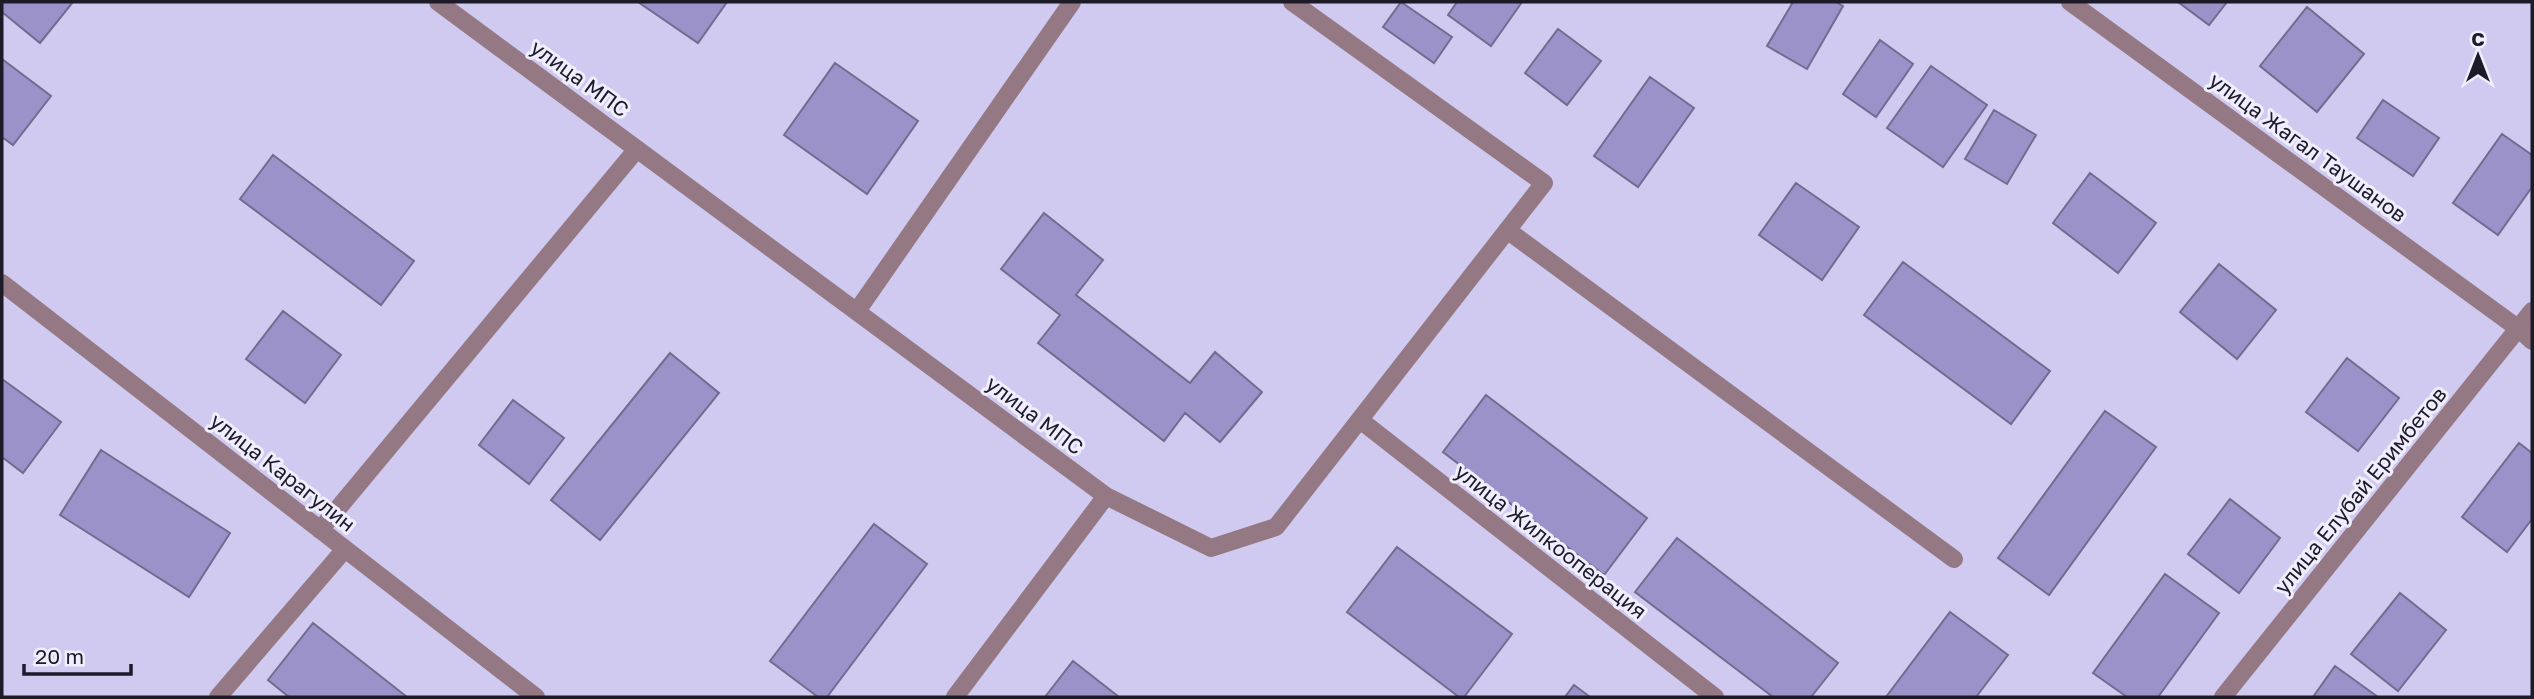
<svg xmlns="http://www.w3.org/2000/svg" width="2534" height="699" font-family="'Golos Text',sans-serif">
	<style>
		.building { fill: #9b92ca; stroke: #726c8e; stroke-width: 2 }
		.lines { fill: none; stroke-linecap: round; stroke-linejoin: round }
		.minor { stroke: #947984; stroke-width: 18 }
		.labels { text-anchor: middle; dominant-baseline: central; stroke-width: 6; stroke-linejoin: round; paint-order: stroke }
		.street-label { font-size: 21px; fill: #1d1b28; stroke: #f0eefe }
	</style>
	<rect width="100%" height="100%" fill="#d0caf0"/>
	<path class="building" d="M2,2h71l-33,41 -38,-31z
		M638,2h89l-29,41z
		M1401,2l51,35 -18,26 -51,-36z
		M1457,2h65l-31,44 -43,-31z
		M1793,2h43l7,4 -36,63 -40,-23z
		M2178,2h49l-18,23z
		M2307,7l57,47 -47,58 -57,-46z
		M1558,29l43,32 -34,44 -42,-32z
		M1880,40l33,24 -37,53 -33,-23z
		M2,59l49,37 -38,49 -11,-8z
		M835,63l83,58 -51,73 -83,-59z
		M1931,66l56,39 -44,62 -56,-39z
		M1650,77l44,31 -56,79 -44,-31z
		M2383,100l56,38 -26,38 -56,-38z
		M1994,110l42,25 -29,49 -42,-25z
		M2502,134l30,21v32l-34,48 -45,-32z
		M273,155l141,106 -33,44 -141,-106z
		M2090,173l66,50 -38,50 -65,-50z
		M1796,183l63,44 -37,53 -63,-45z
		M1044,213l59,47 -27,35 114,88 25,-31 47,40 -42,50 -35,-29 -21,28 -126,-98 22,-28 -59,-46z
		M1903,262l147,109 -39,53 -147,-109z
		M2219,264l57,46 -39,49 -57,-47z
		M283,311l58,44 -36,48 -59,-44z
		M670,353l49,40 -119,147 -49,-40z
		M2347,358l52,40 -41,53 -52,-39z
		M2,379l59,43 -38,51 -21,-16z
		M1486,395l161,123 -43,57 -161,-123z
		M513,400l51,38 -35,46 -50,-39z
		M2105,411l51,36 -107,148 -51,-37z
		M2519,443l13,10v66l-25,33 -45,-35z
		M101,450l129,83 -41,64 -129,-82z
		M2230,499l50,39 -41,55 -51,-39z
		M874,524l53,40 -100,133h-9l-48,-36z
		M1677,538l161,125 -27,34h-38l-138,-105z
		M1397,547l115,87 -48,63h-5l-112,-85z
		M2165,574l54,39 -61,84h-31l-34,-24z
		M2400,593l46,37 -48,61 -47,-37z
		M1950,612l58,43 -32,42h-90z
		M313,623l94,74h-118l-21,-17z
		M1073,661l46,36h-74z
		M2335,666l43,31h-65z
		M1574,685l16,12h-25z"/>
	<g class="lines">
		<path class="minor" d="M438,2l668,494 105,52 65,-21 268,-344 -252,-181
			M2070,2l449,327 13,12
			M1507,230l447,329
			M2,283l534,414
			M857,311l215,-309
			M1360,420l355,277
			M320,530l317,-381
			M218,697l127,-148
			M955,697l151,-201
			M2223,697l309,-386"/>
	</g>
	<g class="labels">
		<g class="street-label">
			<text transform="translate(580 78) rotate(36)">улица МПС</text>
			<text transform="translate(2308 147) rotate(36)">улица Жагал Таушанов</text>
			<text transform="translate(1035 415) rotate(37)">улица МПС</text>
			<text transform="translate(283 472) rotate(38)">улица Карагулин</text>
			<text transform="translate(2360 490) rotate(-51)">улица Елубай Еримбетов</text>
			<text transform="translate(1551 541) rotate(38)">улица Жилкооперация</text>
		</g>
	</g>
	<rect width="2534" height="699" fill="none" stroke="#1d1b28" stroke-width="7"/>
	<g transform="translate(2478 56)" stroke="#f0eefe" stroke-width="5" paint-order="stroke">
	<path d="M0-5L12 26L0 18L-12 26Z" fill="#1d1b28"/>
	<text y="-10" font-size="19" font-weight="bold" text-anchor="middle" fill="#1d1b28">С</text>
	</g>
	<path d="M24 664v10h107v-10" fill="none" stroke="#1d1b28" stroke-width="3.5"/>
	<text x="35" y="664" font-size="21" fill="#1d1b28" stroke="#f0eefe" stroke-width="5" paint-order="stroke">20 m</text>
</svg>
